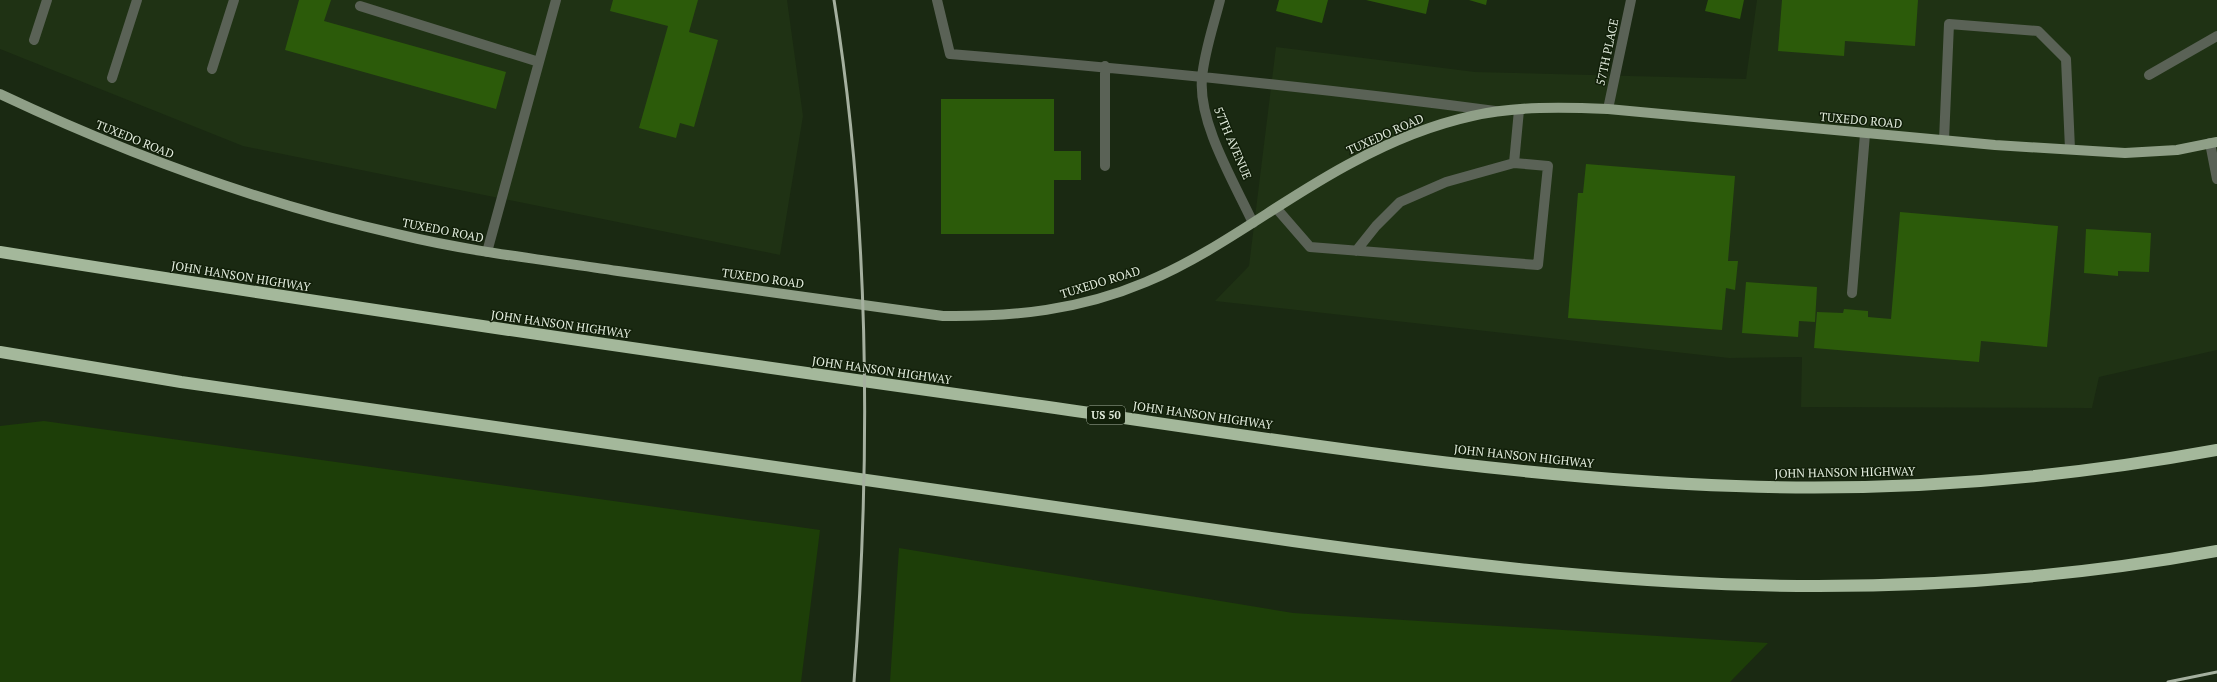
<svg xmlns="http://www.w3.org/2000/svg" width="2217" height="682" font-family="'PT Serif',serif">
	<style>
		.built { fill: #1f3214 }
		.green { fill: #1d3e08 }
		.building { fill: #2c5b0a }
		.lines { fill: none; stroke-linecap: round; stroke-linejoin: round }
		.minor { stroke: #5a6256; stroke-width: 10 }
		.major { stroke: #8f9f87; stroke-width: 10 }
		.highway { stroke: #a4b89b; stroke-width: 12 }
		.rail { stroke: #a5b09f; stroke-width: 3 }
		.labels { text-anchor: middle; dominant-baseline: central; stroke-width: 3; stroke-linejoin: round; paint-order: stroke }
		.shield { fill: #111f09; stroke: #a3ae9d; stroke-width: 1 }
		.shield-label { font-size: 11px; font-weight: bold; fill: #e1ebdc }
		.street-label { font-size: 12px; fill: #e1ebdc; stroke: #111f09 }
	</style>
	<rect width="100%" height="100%" fill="#1a2912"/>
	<path class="built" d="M0,0h787l16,116 -23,139 -537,-109 -243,-97z
		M1757,0h460v350l-118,27 -7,31 -291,-1 1,-50 -73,1 -514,-57 34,-35 27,-219 199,25 271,7z"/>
	<path class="green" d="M44,421l776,109 -19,152h-801v-256z
		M899,548l394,65 475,30 -38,39h-840z"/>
	<path class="building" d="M299,0h32l-7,21 182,51 -10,37 -211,-59z
		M613,0h85l-9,32 29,8 -24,87 -14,-4 -4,15 -37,-10 29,-102 -58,-15z
		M1279,0h49l-6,23 -46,-12z
		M1366,0h63l-3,14z
		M1469,0h18l-1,5z
		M1708,0h36l-4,19 -35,-8z
		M1782,0h136l-3,46 -70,-5 -1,15 -66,-5z
		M941,99h113v52h27v29h-27v54h-113z
		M1586,164l149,12 -7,85h10l-3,29 -9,-2 -4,42 -154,-12 10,-125h5z
		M1900,212l158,14 -11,121 -66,-6 -2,21 -165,-14 3,-36 26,1 1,-4 24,2v6l23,2z
		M2086,229l65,4 -2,39 -31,-1v5l-34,-3z
		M1746,282l71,5 -2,35 -16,-1 -1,16 -56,-4z"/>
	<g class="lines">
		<path class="minor" d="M937,0l13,54c182,15 364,33 545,57
			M1220,0c-6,24 -16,53 -18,78 -4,45 32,104 51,145
			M360,6l179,56
			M34,40l13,-40
			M1105,66v100
			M212,69l22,-69
			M2149,75l68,-39
			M112,78l25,-78
			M1608,109l23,-109
			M1944,140l5,-116 89,7 28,28 4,90
			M2210,143l7,36
			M1277,209l33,38 228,18 10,-99 -34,-3 5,-53
			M1356,251l20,-25 24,-24 46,-20 68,-19
			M487,252l69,-252
			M1852,293l13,-159"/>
		<path class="major" d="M0,94c129,61 262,110 401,141 71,17 145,25 217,36 109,15 217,30 325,45 71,1 137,-6 203,-34 74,-31 136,-83 207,-120 37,-20 78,-37 119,-46 43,-10 92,-9 136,-7l387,36 130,8 52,-3 40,-8"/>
		<path class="highway" d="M0,252c344,55 689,105 1034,153 233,33 467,73 702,81 161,6 323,-7 481,-36
			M0,352l181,30 1112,159c172,24 351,45 525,45 133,0 268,-11 399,-35"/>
		<path class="rail" d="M834,0c36,223 37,457 20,682
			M2168,682l49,-10"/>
	</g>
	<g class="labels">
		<rect class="shield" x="1087" y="406" width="38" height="18" rx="3"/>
		<g class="shield-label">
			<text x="1106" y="415">US 50</text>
		</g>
		<g class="street-label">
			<text transform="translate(1607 52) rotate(-78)">57TH PLACE</text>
			<text transform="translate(1861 120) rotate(5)">TUXEDO ROAD</text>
			<text transform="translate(1385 134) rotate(-24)">TUXEDO ROAD</text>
			<text transform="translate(135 139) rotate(22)">TUXEDO ROAD</text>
			<text transform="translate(1233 143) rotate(67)">57TH AVENUE</text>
			<text transform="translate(443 230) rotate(11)">TUXEDO ROAD</text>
			<text transform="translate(241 276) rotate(9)">JOHN HANSON HIGHWAY</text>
			<text transform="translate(763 278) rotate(8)">TUXEDO ROAD</text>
			<text transform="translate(1100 282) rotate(-17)">TUXEDO ROAD</text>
			<text transform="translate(561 324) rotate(8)">JOHN HANSON HIGHWAY</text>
			<text transform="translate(882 370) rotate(8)">JOHN HANSON HIGHWAY</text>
			<text transform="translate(1203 415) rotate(8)">JOHN HANSON HIGHWAY</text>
			<text transform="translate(1524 456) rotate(6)">JOHN HANSON HIGHWAY</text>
			<text transform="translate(1845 472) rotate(-1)">JOHN HANSON HIGHWAY</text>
		</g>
	</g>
</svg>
